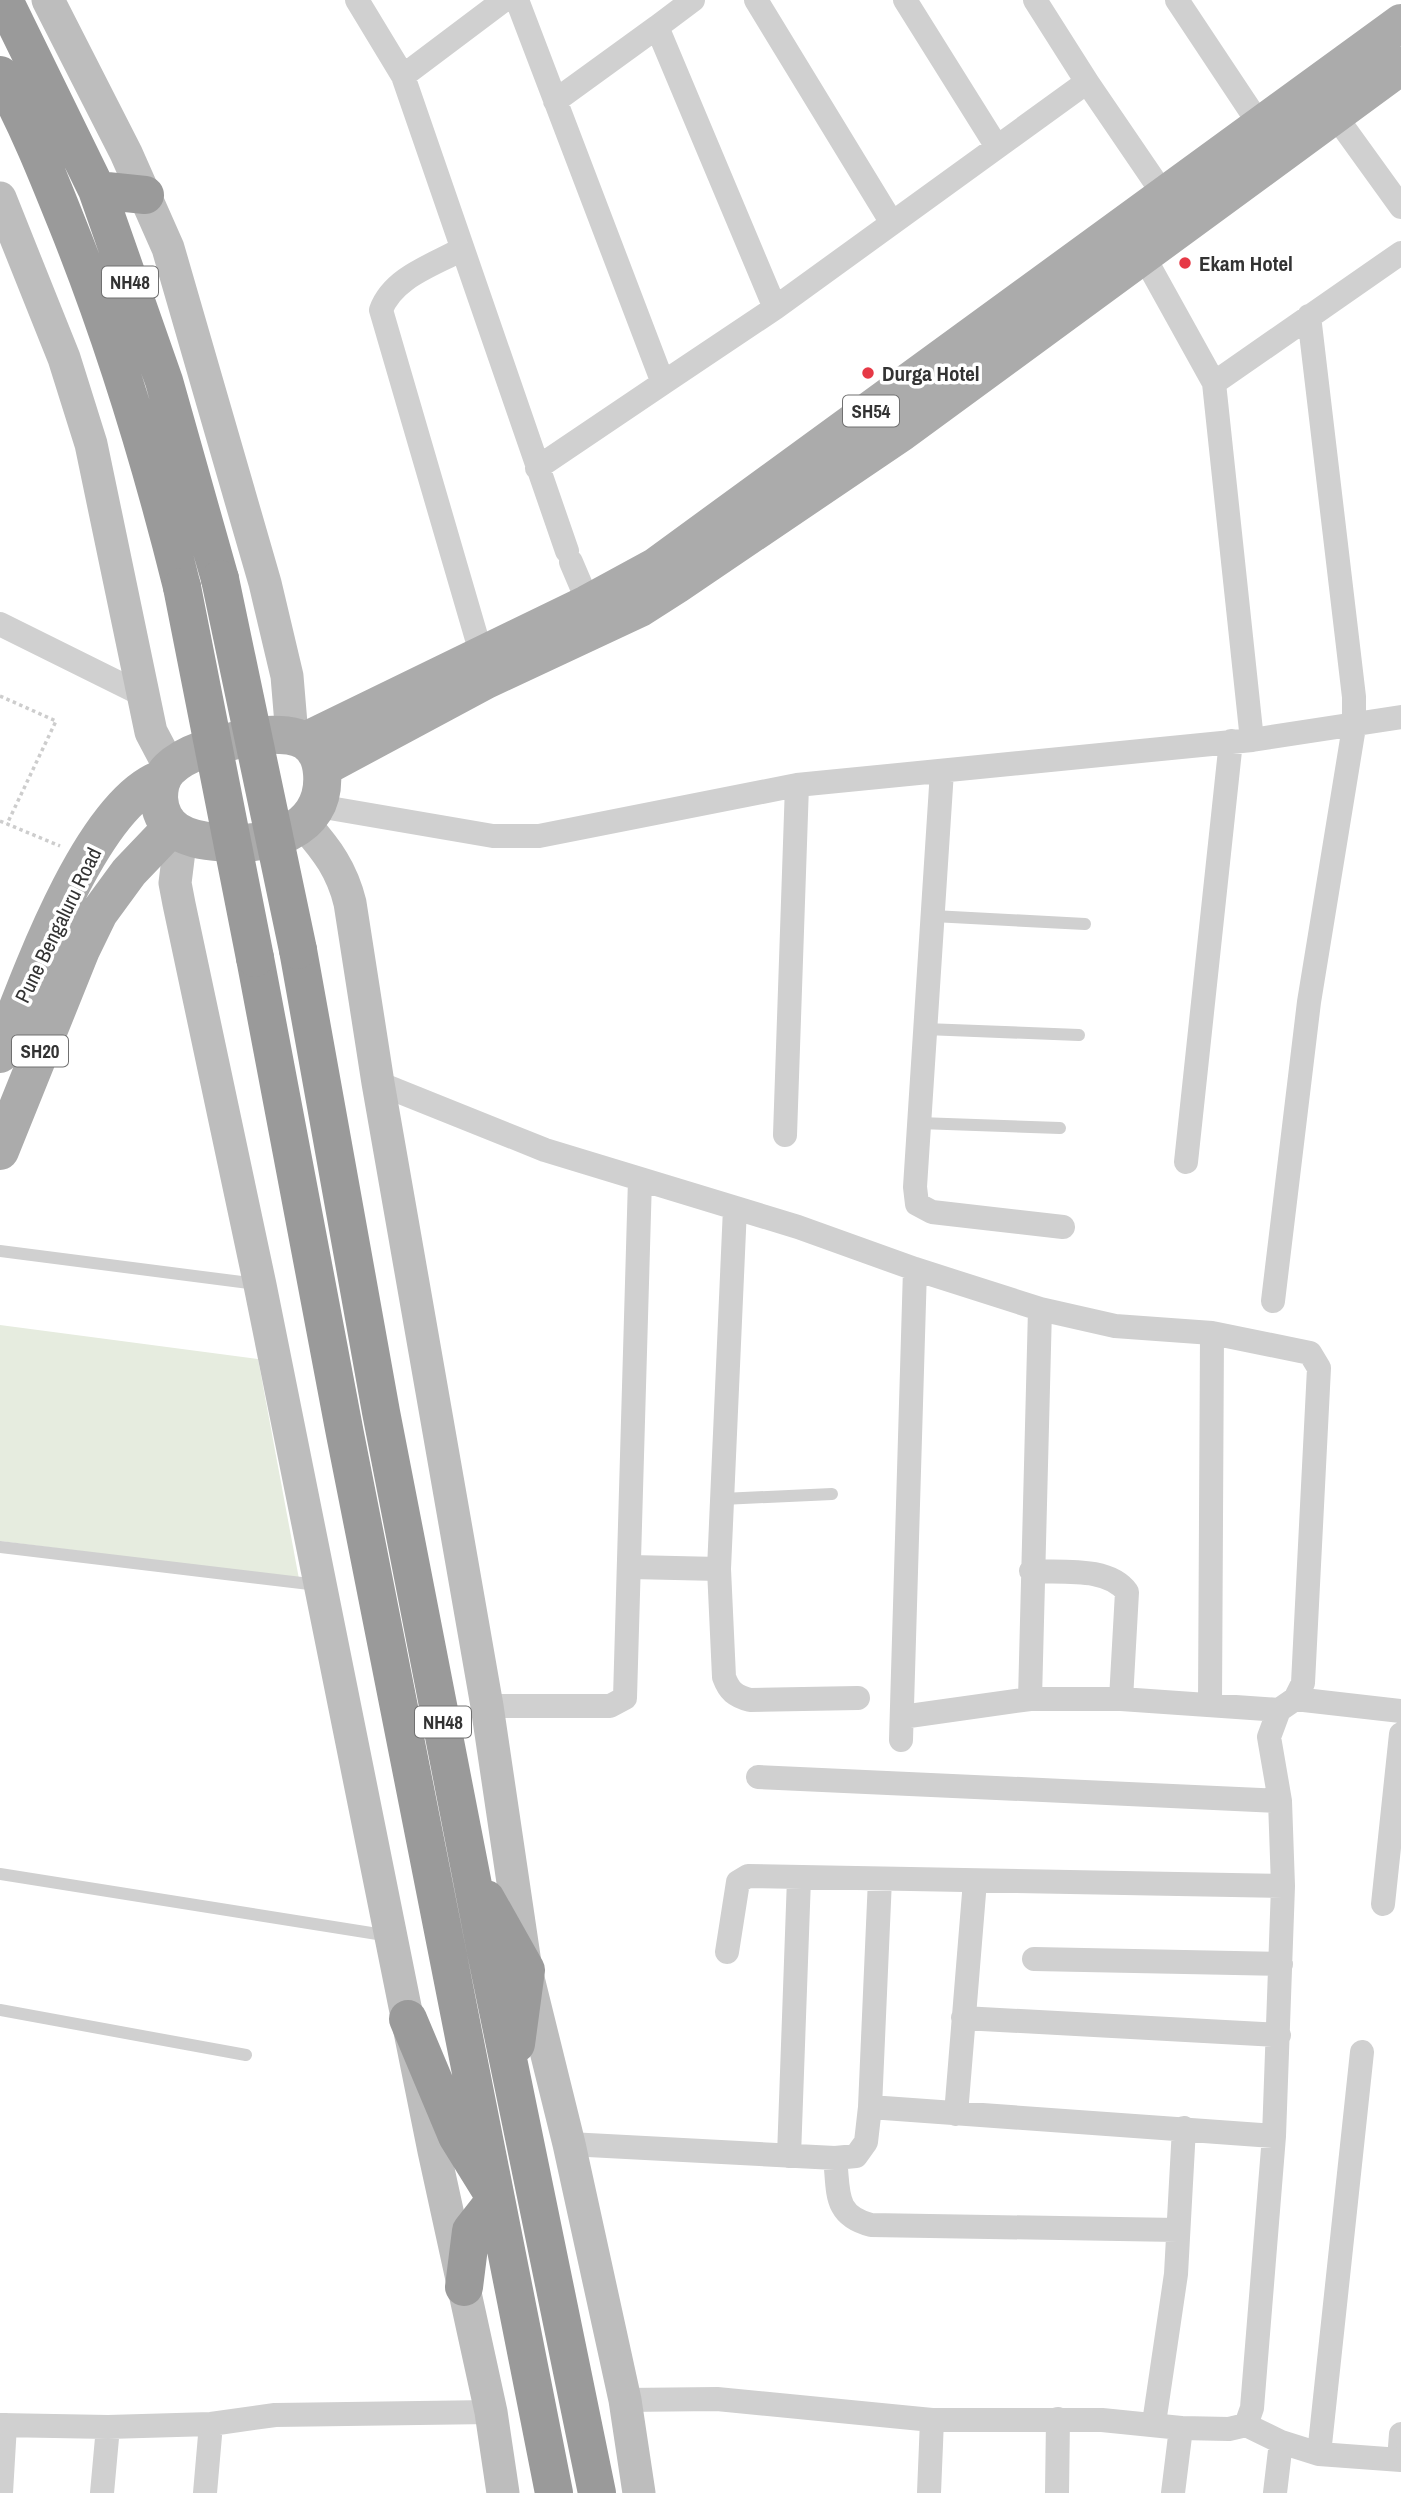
<svg xmlns="http://www.w3.org/2000/svg" width="1401" height="2493" font-family="'Archivo Narrow',sans-serif">
	<style>
		.green { fill: #e6ecdf }
		.lines { fill: none; stroke-linecap: round; stroke-linejoin: round }
		.path { stroke: #cdcdcd; stroke-width: 3.5; stroke-dasharray: 3.5 3.5; stroke-linecap: butt }
		.lane { stroke: #d0d0d0; stroke-width: 12 }
		.street { stroke: #d0d0d0; stroke-width: 24 }
		.secondary { stroke: #bdbdbd; stroke-width: 33 }
		.primary { stroke: #ababab; stroke-width: 38 }
		.highway { stroke: #9a9a9a; stroke-width: 38 }
		.highway-bridge { stroke: #9a9a9a; stroke-width: 38 }
		.poi-dot { fill: #e63946; stroke: #fff; stroke-width: 2.5 }
		.labels { text-anchor: middle; dominant-baseline: central; stroke-width: 7; stroke-linejoin: round; paint-order: stroke }
		.shield { fill: #fff; stroke: #707070; stroke-width: 2 }
		.shield-label { font-size: 19px; font-weight: bold; fill: #333 }
		.poi-label { font-size: 21px; font-weight: bold; fill: #333; stroke: #fff; text-anchor: start }
		.street-label { font-size: 21px; fill: #333; stroke: #fff }
	</style>
	<rect width="100%" height="100%" fill="#fff"/>
	<path class="green" d="M0,1325l258,34 41,220 -299,-38z"/>
	<g class="lines">
		<path class="path" d="M0,696l56,25 -49,103
			M0,821l60,25"/>
		<path class="lane" d="M933,916l152,8
			M925,1029l154,6
			M919,1123l141,5
			M0,1251l257,33
			M722,1499l110,-5
			M0,1547l318,38
			M0,1874l390,62
			M0,2010l246,45"/>
		<path class="street" d="M357,0l46,76
			M504,0l-101,76 164,475
			M517,0l146,383 -126,85
			M756,0l136,223
			M905,0l92,147
			M1035,0l52,82
			M1177,0l83,125
			M657,27l36,-27
			M555,101l102,-74 118,281 -112,75
			M1326,103l75,104
			M462,249c-28,16 -69,28 -81,61l100,343
			M1143,255l71,128 38,357
			M775,308l312,-226 77,113
			M1214,383l187,-130
			M571,562l23,54
			M0,624l143,71
			M942,771l-27,416 2,17 15,8 131,15
			M318,806l175,30h46l258,-51 455,-45 149,-23
			M378,1083l167,67 253,77 117,42 125,40 75,17 97,7 98,20 9,15 -16,315 -8,16 -16,11 -10,27 11,64 3,85 -9,250 -22,272 -6,17
			M785,1135l12,-350
			M1186,1162l45,-421
			M735,1208l-16,361 5,108c5,14 11,19 26,23l108,-2
			M1273,1301l36,-299 45,-275v-30l-45,-381
			M631,1567l88,2
			M1031,1571c30,2 77,-5 96,21l-6,107
			M1030,1699l10,-390
			M1295,1699l106,12
			M1210,1705l2,-372
			M487,1706h123l15,-8 15,-519
			M902,1717l128,-18h91l158,11
			M901,1740l14,-471
			M758,1777l522,24
			M1383,1904l18,-170
			M727,1952l11,-70 10,-6 535,10
			M1034,1959l247,5
			M963,2018l316,17
			M870,2107l404,29
			M956,2114l19,-233
			M569,2144l266,14 21,-2 10,-14 4,-35 10,-228
			M789,2156l10,-278
			M835,2158c4,34 -2,57 36,67l307,5
			M625,2400l92,-1 215,21h170l79,8 48,1 17,-4 35,17 38,12 82,6
			M1154,2423l22,-149 8,-146
			M0,2425l108,2 103,-3 64,-9 216,-3
			M1319,2454l43,-402
			M1399,2460l2,-26
			M1,2493l4,-68
			M102,2493l6,-66
			M205,2493l6,-69
			M929,2493l3,-73
			M1057,2493l1,-74
			M1173,2493l8,-65
			M1275,2493l6,-51"/>
		<path class="secondary" d="M48,0l78,153 42,95 97,335 22,93 5,60
			M0,198l64,160 27,86 60,288 19,36
			M305,825c22,25 37,45 45,78l28,180 109,623 39,264 43,174 56,256 14,93
			M181,835l-6,48 4,21 81,381 174,866 57,261 12,81"/>
		<path class="primary" d="M258,735c16,0 34,-2 47,6 11,7 16,20 17,32 5,60 -58,75 -107,69 -29,-3 -54,-12 -56,-44 0,-11 2,-21 10,-29 21,-21 62,-27 89,-34z
			M305,741l282,-137 68,-37 746,-544
			M322,768l164,-88 154,-72 36,-23 226,-153 499,-366
			M0,1054c27,-70 90,-249 161,-275
			M0,1151l81,-201 18,-37 30,-41 42,-44"/>
		<path class="highway" d="M4,0l93,190 67,191 56,198
			M0,75c26,46 46,96 66,146 48,119 85,241 116,366
			M97,190l48,5
			M298,950l83,462 105,540 111,541
			M255,958l90,476 209,1059
			M486,1899l40,71 -10,74
			M408,2019l49,117 39,63 -25,32 -7,56"/>
		<path class="highway-bridge" d="M220,579l78,371
			M182,587l73,371"/>
	</g>
	<g class="poi-dot">
		<circle cx="1185" cy="263" r="7"/>
		<circle cx="868" cy="373" r="7"/>
	</g>
	<g class="labels">
		<g class="shield">
			<rect x="102" y="266.5" width="56" height="31" rx="5"/>
			<rect x="843" y="395.5" width="56" height="31" rx="5"/>
			<rect x="12" y="1035.5" width="56" height="31" rx="5"/>
			<rect x="415" y="1706.5" width="56" height="31" rx="5"/>
		</g>
		<g class="shield-label">
			<text x="130" y="282">NH48</text>
			<text x="871" y="411">SH54</text>
			<text x="40" y="1051">SH20</text>
			<text x="443" y="1722">NH48</text>
		</g>
		<g class="poi-label">
			<text x="1199" y="263">Ekam Hotel</text>
			<text x="882" y="373">Durga Hotel</text>
		</g>
		<g class="street-label">
			<text transform="translate(58 925) rotate(-64)">Pune Bengaluru Road</text>
		</g>
	</g>
</svg>
